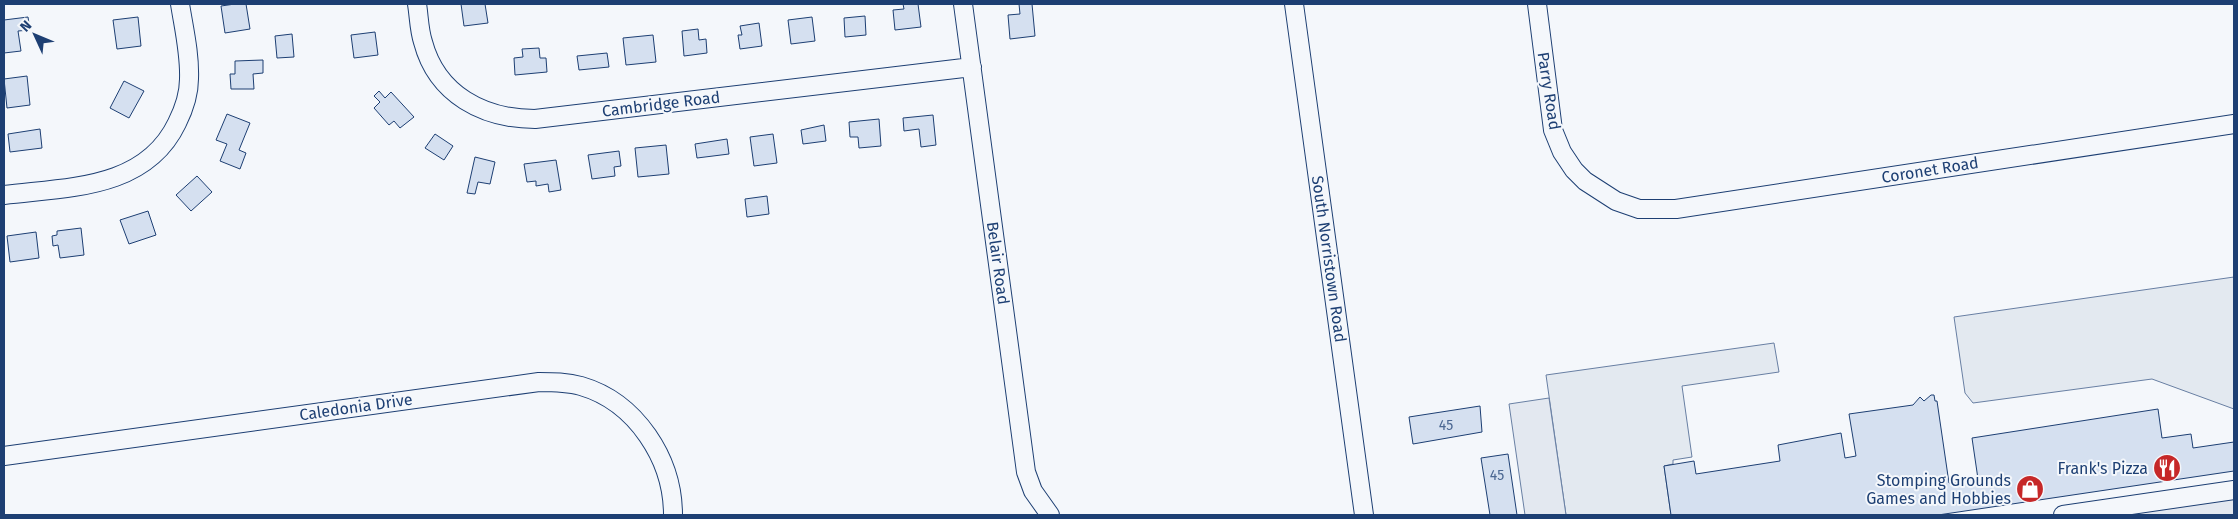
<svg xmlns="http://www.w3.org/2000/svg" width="2238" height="519" font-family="'Fira Sans',sans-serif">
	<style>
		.green { fill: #e3e9f0; stroke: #687fa3 }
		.parking { fill: #e3e8f0; stroke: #687fa3 }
		.building { fill: #d5e0f0; stroke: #1d3f73 }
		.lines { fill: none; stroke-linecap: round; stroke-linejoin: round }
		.minor-casing { stroke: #1d3f73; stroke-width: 20 }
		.minor { stroke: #f4f7fb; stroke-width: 18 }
		.labels { text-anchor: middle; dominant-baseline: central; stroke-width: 4; stroke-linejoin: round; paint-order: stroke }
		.number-label { font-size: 14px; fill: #4b6792 }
		.street-label { font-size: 16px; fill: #1d3f73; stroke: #f4f7fb }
		.poi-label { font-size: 16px; fill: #1d3f73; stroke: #f4f7fb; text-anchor: end }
	</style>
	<rect width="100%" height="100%" fill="#f4f7fb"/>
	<path class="green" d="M2234,277v132l-82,-30 -179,24 -8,-10 -11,-76z
		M1774,343l5,29 -97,14 10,71 -19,3v4l-9,2 7,49h-105l-20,-140z"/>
	<path class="parking" d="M1549,398l17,117h-41l-16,-111z
		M2234,490v25h-171z"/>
	<path class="building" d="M235,4h11l4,25 -25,4 -4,-27z
		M461,4h24l3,19 -24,3z
		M903,4h15l3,23 -26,3 -2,-20 11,-1z
		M1019,4h13l3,32 -25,3 -2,-24 12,-1z
		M865,16l1,19 -21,2 -1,-19z
		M28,17l2,13 -12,1 3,20 -17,2v-33z
		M138,17l3,29 -24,3 -4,-29z
		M812,17l3,24 -24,3 -3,-24z
		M759,23l3,23 -22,3 -2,-14h4l-2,-9z
		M698,29l1,11 7,-1 1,14 -23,3 -2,-25z
		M375,32l3,23 -24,3 -3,-23z
		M292,34l2,23 -17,1 -2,-22z
		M653,35l3,27 -30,3 -3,-27z
		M539,48l1,10h6l1,14 -32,3 -1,-17 9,-1 -1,-8z
		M607,53l2,14 -30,3 -2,-14z
		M263,60v13l-10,1 1,15h-23l-1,-15h5v-13z
		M27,76l3,29 -23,3 -3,-29z
		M124,81l20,10 -15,27 -19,-10z
		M379,91l6,7 6,-6 23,25 -14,11 -6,-7 -5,4 -15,-17 6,-6 -6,-6z
		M227,114l23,9 -11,27 7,3 -6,16 -20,-8 7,-17 -11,-4z
		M933,115l3,30 -15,2 -2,-18 -15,2 -1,-13z
		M879,119l2,27 -22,2 -1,-11h-8l-1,-15z
		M824,125l2,16 -23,3 -2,-14z
		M40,129l2,19 -32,4 -2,-18z
		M435,134l18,12 -9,14 -19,-12z
		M773,134l4,29 -23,3 -4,-29z
		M727,139l2,15 -32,4 -2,-14z
		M666,145l3,29 -31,3 -3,-29z
		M619,151l2,15 -7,1 1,9 -23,3 -4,-24z
		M475,157l20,5 -5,22 -12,-2 -3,12 -8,-1z
		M556,160l5,30 -12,2 -1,-8 -12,2v-5l-9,1 -3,-18z
		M197,176l15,16 -21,19 -15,-16z
		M767,196l2,18 -22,3 -2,-18z
		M148,211l8,24 -27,9 -9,-24z
		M81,228l3,27 -24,3 -2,-13 -5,1 -1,-10 5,-1v-4z
		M36,232l3,26 -29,4 -3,-26z
		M1931,395h3l1,6h2l12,82 29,-4 -6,-41 186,-29 4,29 29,-4 2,14 41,-6v29l-296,44h-267l-7,-49 30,-5 2,13 84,-13 -2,-16 63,-12 4,25 11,-2 -7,-42 64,-9 7,-8 4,4z
		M1480,406l2,26 -69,12 -4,-27z
		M1508,454l9,61h-27l-9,-57z"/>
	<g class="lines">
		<g class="minor-casing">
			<path id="minor" d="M417,4c2,12 2,26 6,38 14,53 61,77 112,77l437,-52
				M963,4l63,468 7,19 17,24
				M1294,4l70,511
				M1537,4l16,126 9,22 12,18 11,11 31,20 23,8h37l558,-85
				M4,195c63,-8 141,-5 173,-72 7,-14 12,-28 12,-44 1,-25 -5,-50 -9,-75
				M4,456l535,-74c14,0 28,0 42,4 55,16 92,73 92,129
				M2063,515l171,-25"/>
		</g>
		<use href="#minor" class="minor"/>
	</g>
	<defs>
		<g id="restaurant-disc" transform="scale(1.4375)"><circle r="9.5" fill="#c62828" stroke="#f4f7fb"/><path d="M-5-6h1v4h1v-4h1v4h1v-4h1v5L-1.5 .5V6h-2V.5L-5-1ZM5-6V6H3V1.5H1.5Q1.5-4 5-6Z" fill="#fff"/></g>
		<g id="shop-disc" transform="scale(1.4375)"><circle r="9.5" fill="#c62828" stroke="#f4f7fb"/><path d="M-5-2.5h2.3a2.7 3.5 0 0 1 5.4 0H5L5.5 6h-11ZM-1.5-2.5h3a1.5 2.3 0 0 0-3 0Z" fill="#fff"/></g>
	</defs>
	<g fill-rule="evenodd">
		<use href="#restaurant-disc" x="2167" y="468"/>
		<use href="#shop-disc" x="2030" y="489"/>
	</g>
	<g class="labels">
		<g class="number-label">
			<text x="1446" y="425">45</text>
			<text x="1497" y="475">45</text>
		</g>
		<g class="street-label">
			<text transform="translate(1549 91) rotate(81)">Parry Road</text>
			<text transform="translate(661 104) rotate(-7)">Cambridge Road</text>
			<text transform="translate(1930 170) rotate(-9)">Coronet Road</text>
			<text transform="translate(1329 259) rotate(82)">South Norristown Road</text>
			<text transform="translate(998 263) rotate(82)">Belair Road</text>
			<text transform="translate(356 407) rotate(-8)">Caledonia Drive</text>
		</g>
		<g class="poi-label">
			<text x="2148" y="468">Frank's Pizza</text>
			<text x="2011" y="480">Stomping Grounds<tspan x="2011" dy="18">Games and Hobbies</tspan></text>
		</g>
	</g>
	<rect width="2238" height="519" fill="none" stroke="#1d3f73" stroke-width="10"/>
	<g transform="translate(35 35) rotate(314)" stroke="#f4f7fb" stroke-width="4" paint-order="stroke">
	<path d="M0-4L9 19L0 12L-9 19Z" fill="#1d3f73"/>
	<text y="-8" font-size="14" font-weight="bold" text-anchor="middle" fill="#1d3f73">N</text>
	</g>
</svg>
